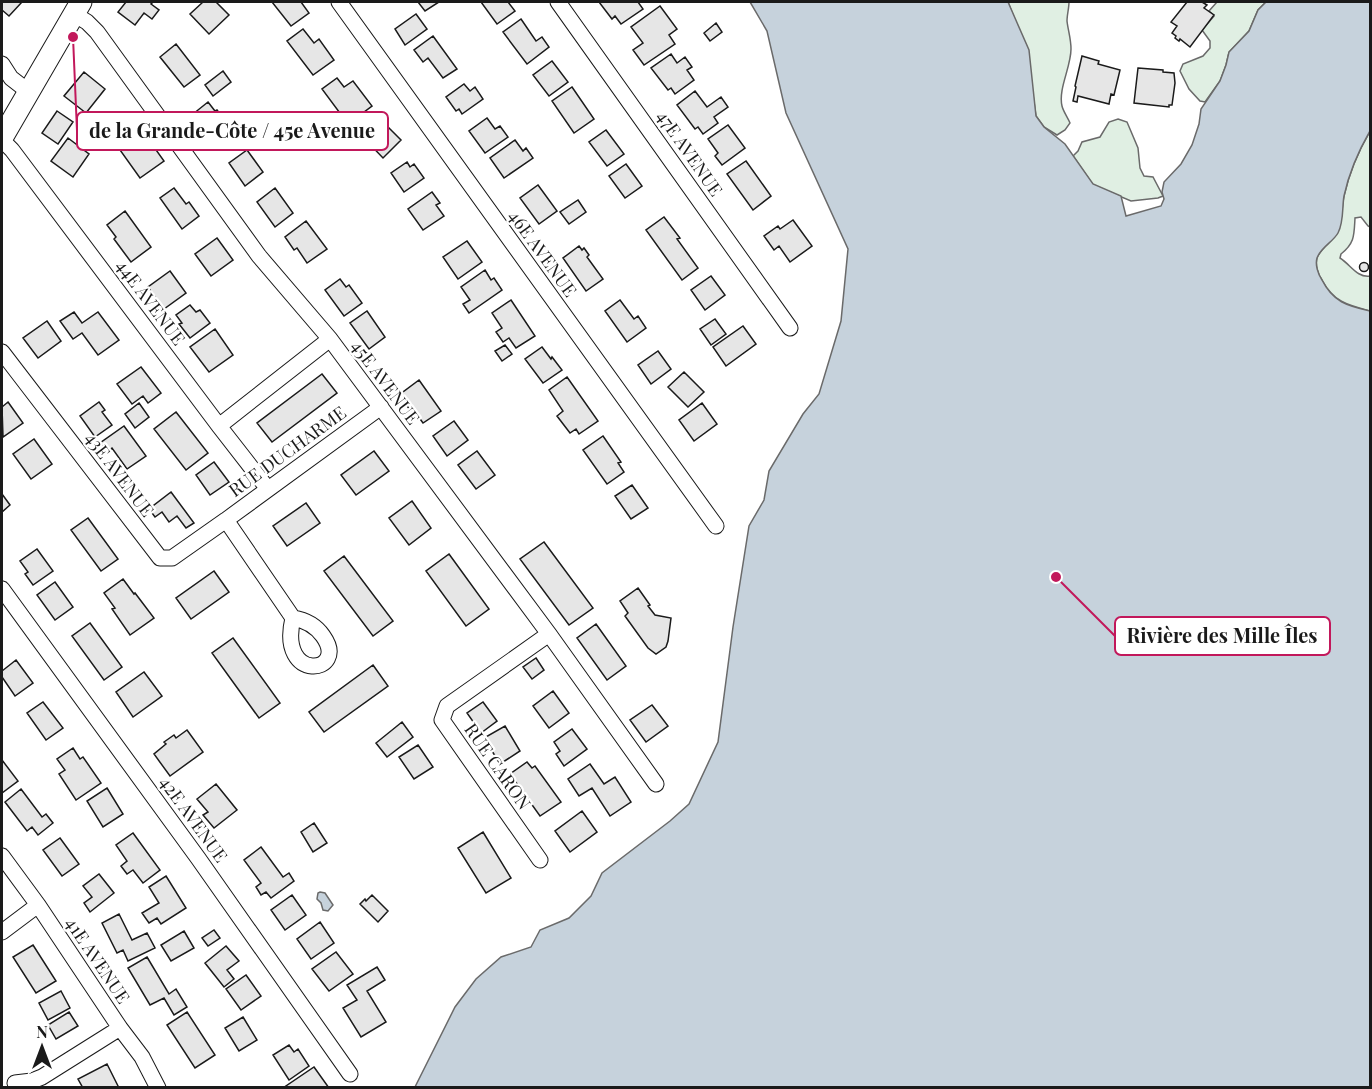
<svg xmlns="http://www.w3.org/2000/svg" width="1372" height="1089" font-family="'Playfair Display',serif">
	<style>
		.green { fill: #e0efe3; stroke: #6a6a6a; stroke-width: 1.5 }
		.water { fill: #c6d2dc; stroke: #6a6a6a; stroke-width: 1.5 }
		.building { fill: #e6e6e6; stroke: #1a1a1a; stroke-width: 1.5 }
		.lines { fill: none; stroke-linecap: round; stroke-linejoin: round }
		.minor-casing { stroke: #1a1a1a; stroke-width: 17 }
		.secondary-casing { stroke: #1a1a1a; stroke-width: 23 }
		.minor { stroke: #fff; stroke-width: 15 }
		.secondary { stroke: #fff; stroke-width: 21 }
		.labels { text-anchor: middle; dominant-baseline: central; stroke-width: 4.5; stroke-linejoin: round; paint-order: stroke }
		.street-label { font-size: 18px; fill: #1a1a1a; stroke: #fff }
		.leader { fill: none; stroke: #c2185b; stroke-width: 2 }
		.callout-dot { fill: #c2185b; stroke: #fff; stroke-width: 2 }
		.callout { fill: #fff; stroke: #c2185b; stroke-width: 2 }
		.callout-label { font-size: 20px; text-anchor: middle; font-weight: bold; fill: #1a1a1a }
	</style>
	<rect width="100%" height="100%" fill="#fff"/>
	<path class="green" d="M1008,2h61c0,6 -2,13 -2,19 1,9 4,18 4,28 0,18 -13,40 -9,57 1,5 6,12 8,17l-5,7 -8,5 -13,-8 -8,-11 -3,-21 -18,-75z
		M1217,2h49l-8,8 -9,21 -20,21 -3,13 -6,16 -15,21 -5,-1 -11,-12 -9,-18 3,-7 20,-8 7,-8v-7l-8,-11 12,-14 -5,-5z
		M1118,119l9,3 11,26 2,20 4,8 9,1 10,19 -5,2 -27,3 -38,-16 -20,-29 5,-5 4,-9 18,-5 9,-15z
		M1370,131v96l-2,-1 -7,-9 -6,1c-1,17 0,25 -14,36l-1,4c11,7 17,20 30,18v35c-23,-6 -36,-9 -48,-31 -4,-6 -7,-15 -5,-22 4,-12 19,-18 22,-30 3,-11 3,-22 5,-32 5,-23 15,-46 26,-65z"/>
	<path class="water" d="M750,2h258l21,48 7,66 8,11 21,17 28,40 28,12 5,20 35,-10 3,-7 -2,-7 2,-10 17,-18 11,-19 7,-21 2,-15 19,-28 6,-16 3,-13 20,-21 9,-21 8,-8h104v129c-11,19 -21,42 -26,65 -2,11 0,26 -6,37 -5,9 -17,14 -21,25 -2,7 1,16 5,22 11,22 25,26 48,31v776h-955l40,-80 21,-28 25,-22 30,-10 9,-17 29,-12 22,-22 11,-23 68,-52 19,-17 29,-62 15,-115 16,-101 15,-26 5,-29 34,-57 16,-20 22,-73 7,-72 -62,-136 -19,-82z
		M320,892l5,1 8,12 -5,6 -5,-1 -2,-7 -4,-4 1,-6z"/>
	<path class="building" d="M2,2h20l-13,14 -7,-6z
		M126,2h27l-2,2 8,6 -7,9 -8,-6 -9,12 -17,-13z
		M203,2h13l13,13 -20,19 -19,-20z
		M272,2h29l8,11 -18,13z
		M418,2h21l-14,9z
		M481,2h27l7,9 -18,13z
		M599,2h39l5,7 -22,15 -6,-8 -3,3z
		M1187,2h15l5,3 -3,3 10,7 -24,32 -10,-8 -1,2 -4,-3 1,-2 -4,-3 5,-7 -6,-4z
		M660,6l17,23 -8,6 6,9 -31,21 -11,-15 10,-7 -12,-16z
		M416,14l11,15 -22,16 -10,-16z
		M521,19l15,22 6,-4 7,10 -22,17 -24,-32z
		M716,23l6,9 -12,9 -6,-8z
		M303,29l11,14 5,-4 15,21 -21,15 -26,-34z
		M433,36l24,33 -14,9 -15,-20 -5,4 -9,-12z
		M176,44l24,31 -16,12 -24,-30z
		M671,54l6,9 8,-6 7,10 -5,3 7,10 -19,14 -4,-6 -3,2 -17,-22z
		M1082,56l17,5 -1,3 22,6 -6,25 -3,-1 -2,10 -31,-8 -1,6 -4,-1 3,-14 -1,-1z
		M552,61l16,21 -19,14 -16,-21z
		M1138,68l25,2v2l11,1 1,10 -3,22h-3v2l-35,-4z
		M223,71l8,11 -18,14 -8,-11z
		M84,72l21,17 -19,24 -22,-17z
		M337,78l7,9 9,-6 19,25 -24,18 -26,-35z
		M464,84l6,7 5,-4 8,12 -21,15 -3,-5 -3,2 -10,-14z
		M572,87l22,32 -20,14 -22,-32z
		M695,91l12,16 14,-10 7,10 -14,10 4,6 -15,11 -5,-7 -3,2 -18,-24z
		M208,102l7,9 2,-1 19,25 -19,15 -20,-25 3,-2 -7,-9z
		M57,111l16,11 -15,22 -16,-11z
		M487,118l8,11 5,-3 8,11 -23,16 -16,-22z
		M380,119l21,21 -18,18 -21,-22z
		M728,125l17,23 -23,17 -7,-9 3,-3 -10,-14z
		M139,126l25,35 -24,17 -25,-35z
		M606,130l18,24 -17,12 -18,-24z
		M68,138l21,16 -16,23 -22,-16z
		M515,140l8,11 3,-3 7,10 -29,20 -14,-20z
		M247,150l16,22 -18,14 -16,-23z
		M746,161l25,35 -18,14 -26,-36z
		M407,162l3,5 4,-3 10,14 -20,14 -13,-19z
		M626,164l16,22 -17,12 -16,-22z
		M538,185l19,26 -18,13 -19,-26z
		M174,188l12,16 3,-2 10,14 -17,13 -22,-31z
		M275,188l18,25 -18,14 -18,-25z
		M432,192l8,11 -4,2 8,11 -21,14 -15,-21z
		M578,200l8,12 -17,12 -9,-12z
		M125,211l26,36 -20,15 -17,-23 2,-2 -9,-12z
		M664,217l16,21 -3,1 21,29 -16,12 -36,-50z
		M793,220l19,26 -22,16 -11,-16 -5,4 -10,-14 14,-10 2,3z
		M306,221l21,28 -20,14 -10,-15 -3,2 -9,-13z
		M217,238l16,22 -22,16 -16,-22z
		M467,241l15,21 -24,17 -15,-22z
		M579,246l3,4 2,-2 5,7 -2,2 16,22 -17,12 -23,-33z
		M1359.5 267a4.5 4.5 0 1 1 9 0a4.5 4.5 0 1 1-9 0Z
		M485,270l6,10 3,-2 8,12 -33,23 -6,-9 7,-4 -9,-13z
		M170,271l16,22 -22,16 -16,-22z
		M711,276l14,19 -20,15 -14,-20z
		M340,279l6,8 3,-2 13,18 -18,13 -19,-26z
		M511,300l24,36 -19,12 -7,-10 -6,4 -7,-10 6,-4 -10,-15z
		M620,300l14,19 4,-3 8,12 -19,14 -22,-31z
		M190,305l6,7 4,-2 10,13 -20,15 -11,-14 3,-1 -6,-8z
		M367,311l18,26 -16,12 -19,-26z
		M74,312l8,11 16,-11 21,28 -21,15 -16,-22 -9,6 -13,-18z
		M715,319l11,15 -15,11 -11,-16z
		M47,321l14,20 -23,17 -15,-20z
		M743,326l13,18 -30,22 -13,-19z
		M215,329l18,26 -24,17 -19,-25z
		M505,345l7,9 -10,7 -7,-10z
		M542,347l9,12 1,-2 10,13 -19,13 -18,-24z
		M658,351l13,18 -20,15 -13,-19z
		M141,367l20,26 -13,10 -5,-7 -11,8 -15,-20z
		M684,372l20,20 -16,15 -20,-20z
		M322,374l15,19 -65,49 -15,-19z
		M567,377l31,44 -19,13 -3,-5 -6,4 -13,-17 6,-5 -14,-21z
		M419,380l22,31 -18,12 -8,-11 -2,2 -14,-19z
		M8,402l15,21 -20,14 -1,-30z
		M99,402l6,8 -3,2 10,13 -17,12 -15,-21z
		M139,403l10,14 -14,11 -10,-14z
		M702,403l15,21 -23,17 -15,-21z
		M176,412l32,41 -22,17 -32,-41z
		M454,421l14,19 -21,16 -14,-20z
		M124,426l22,30 -19,13 -15,-21 -5,4 -7,-9z
		M603,436l18,26 -3,1 6,9 -17,12 -24,-34z
		M34,439l18,25 -21,15 -18,-25z
		M374,451l15,20 -33,24 -15,-20z
		M477,451l18,24 -19,14 -18,-24z
		M214,462l15,20 -19,13 -14,-20z
		M632,485l16,23 -17,11 -16,-23z
		M171,492l23,31 -8,5 -9,-12 -8,6 -7,-10 -7,5 -6,-8z
		M2,494l8,11 -8,7z
		M412,501l19,27 -22,17 -20,-27z
		M306,503l14,20 -33,23 -14,-20z
		M88,518l30,41 -17,12 -30,-41z
		M544,542l49,66 -24,17 -49,-66z
		M37,549l16,22 -20,14 -8,-11 3,-2 -8,-11z
		M449,554l40,55 -23,17 -40,-55z
		M344,556l49,65 -20,15 -49,-65z
		M214,571l15,21 -38,27 -15,-21z
		M123,579l11,15 1,-1 19,25 -24,17 -18,-26 3,-1 -11,-15z
		M55,582l18,25 -18,13 -18,-25z
		M638,588l12,17 -2,1 7,9 16,3 -3,23 -2,6 -10,7 -8,-6 -23,-32 3,-3 -8,-12z
		M90,623l32,44 -18,13 -32,-44z
		M596,624l30,42 -19,14 -30,-42z
		M233,638l47,65 -21,15 -47,-65z
		M536,658l8,12 -12,9 -9,-12z
		M16,660l17,23 -18,13 -13,-19v-6z
		M373,665l15,21 -64,46 -15,-20z
		M144,672l18,24 -29,21 -17,-25z
		M553,691l16,22 -20,15 -16,-22z
		M43,702l20,26 -17,12 -19,-27z
		M483,702l14,19 -16,12 -14,-20z
		M652,705l16,21 -22,16 -16,-22z
		M402,722l11,15 -26,20 -11,-14z
		M505,726l15,25 -20,13 -16,-26z
		M572,729l15,20 -23,17 -8,-12 4,-3 -6,-9z
		M187,730l16,22 -33,24 -16,-22 12,-10 -2,-2 10,-7 2,3z
		M418,745l15,22 -19,12 -15,-22z
		M73,748l7,11 3,-2 18,26 -25,17 -17,-26 6,-4 -8,-11z
		M2,760l16,21 -16,12z
		M527,762l5,6 3,-2 26,36 -21,14 -30,-42z
		M590,764l14,20 11,-7 16,25 -21,14 -18,-28 -13,8 -11,-17z
		M216,784l21,26 -23,18 -11,-13 5,-3 -11,-13z
		M107,788l16,26 -20,13 -16,-26z
		M21,789l21,28 4,-3 7,9 -15,12 -6,-8 -5,4 -22,-29z
		M582,811l15,21 -27,20 -15,-21z
		M314,823l13,20 -14,9 -12,-20z
		M483,832l28,46 -25,15 -28,-45z
		M133,833l27,37 -17,13 -10,-13 -6,4 -6,-8 6,-5 -11,-16z
		M60,838l19,26 -17,12 -19,-26z
		M261,847l22,30 6,-4 5,8 -23,17 -5,-6 -5,3 -5,-8 5,-4 -17,-23z
		M99,874l15,19 -24,19 -6,-9 8,-6 -9,-11z
		M166,876l20,32 -25,16 -4,-6 -8,5 -7,-10 17,-10 -10,-16z
		M292,895l14,20 -21,15 -14,-20z
		M372,895l16,16 -10,11 -18,-18 5,-5 1,2z
		M119,914l13,26 15,-7 8,15 -27,13 -5,-11 -6,3 -15,-30z
		M320,922l14,21 -23,16 -14,-20z
		M214,930l6,8 -12,8 -6,-8z
		M184,931l10,17 -23,13 -10,-16z
		M33,945l23,36 -20,12 -23,-36z
		M226,946l13,15 -12,9 7,9 -10,8 -19,-24z
		M336,952l17,22 -24,17 -17,-22z
		M147,957l22,37 7,-5 11,18 -13,8 -10,-17 -14,7 -22,-37z
		M377,967l8,13 -18,11 19,31 -25,15 -18,-29 14,-8 -10,-15z
		M246,975l15,21 -20,14 -15,-21z
		M61,991l9,17 -22,12 -9,-17z
		M69,1012l9,14 -22,13 -8,-14z
		M187,1012l28,43 -20,13 -28,-43z
		M243,1017l14,23 -18,11 -14,-23z
		M289,1045l5,7 4,-3 11,17 -20,14 -16,-25z
		M107,1064l12,24h-36l-5,-9z
		M314,1067l15,21h-46z"/>
	<g class="lines">
		<g class="minor-casing">
			<path id="minor" d="M339,2l377,524
				M558,2l232,326
				M74,14l13,8 10,10 162,224 71,83 219,295 107,150
				M2,64l9,14 18,14
				M2,140l10,10 207,276 49,63
				M2,352l158,206h12l54,-38
				M219,426l111,-87
				M2,589l196,269 152,216
				M293,618c-16,66 57,56 30,18 -7,-10 -18,-16 -30,-18l-67,-98 155,-113
				M2,856l36,49 82,123 22,29 16,31
				M540,860l-98,-140 5,-14 102,-72
				M2,932l36,-27
				M15,1083l17,-2 10,-4 78,-49"/>
		</g>
		<g class="secondary-casing">
			<path id="secondary" d="M2,138l79,-136"/>
		</g>
		<use href="#minor" class="minor"/>
		<use href="#secondary" class="secondary"/>
	</g>
	<g class="labels">
		<g class="street-label">
			<text transform="translate(690 153) rotate(55)">47E AVENUE</text>
			<text transform="translate(543 253) rotate(54)">46E AVENUE</text>
			<text transform="translate(151 302) rotate(53)">44E AVENUE</text>
			<text transform="translate(386 382) rotate(53)">45E AVENUE</text>
			<text transform="translate(287 451) rotate(-36)">RUE DUCHARME</text>
			<text transform="translate(120 474) rotate(53)">43E AVENUE</text>
			<text transform="translate(498 766) rotate(55)">RUE CARON</text>
			<text transform="translate(194 819) rotate(54)">42E AVENUE</text>
			<text transform="translate(98 960) rotate(56)">41E AVENUE</text>
		</g>
	</g>
	<path class="leader" d="M73 37L77 131M1056 577L1115 636"/>
	<g class="callout-dot">
		<circle cx="73" cy="37" r="6"/>
		<circle cx="1056" cy="577" r="6"/>
	</g>
	<g class="callout">
		<rect x="77" y="112" width="311" height="38" rx="6"/>
		<rect x="1115" y="617" width="215" height="38" rx="6"/>
	</g>
	<g class="callout-label">
		<text x="232" y="138">de la Grande-Côte / 45e Avenue</text>
		<text x="1222" y="643">Rivière des Mille Îles</text>
	</g>
	<rect width="1372" height="1089" fill="none" stroke="#1a1a1a" stroke-width="6"/>
	<g transform="translate(42 1047)" stroke="#ffffff" stroke-width="4.5" paint-order="stroke">
	<path d="M0-4.5L10 22L0 15L-10 22Z" fill="#1a1a1a"/>
	<text y="-9" font-size="16" font-weight="bold" text-anchor="middle" fill="#1a1a1a">N</text>
	</g>
</svg>
